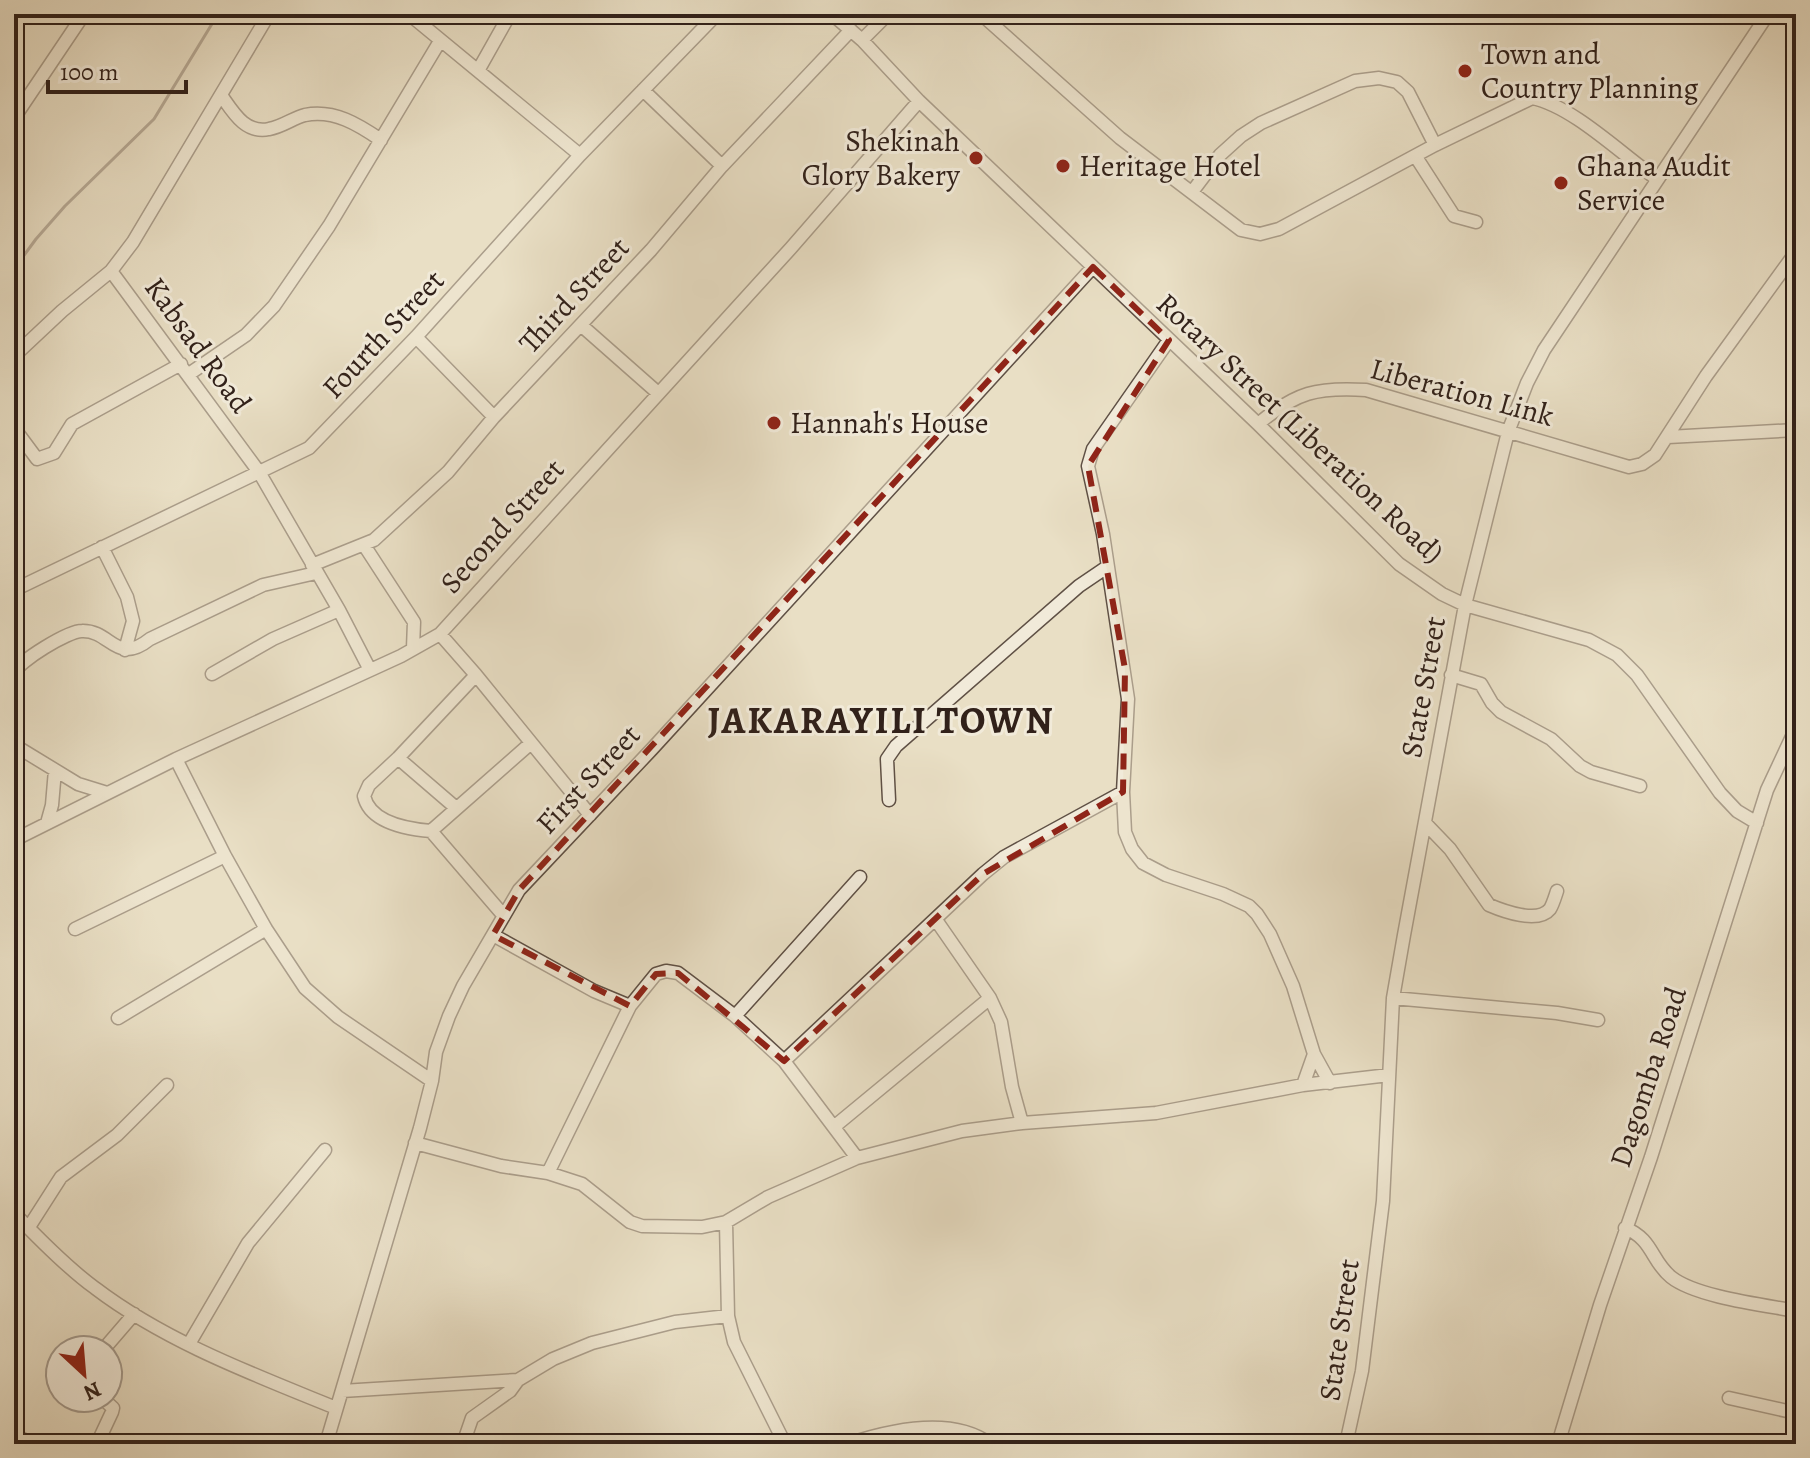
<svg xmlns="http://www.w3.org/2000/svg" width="1810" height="1458" font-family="Alegreya,serif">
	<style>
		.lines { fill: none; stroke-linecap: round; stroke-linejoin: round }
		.stream { stroke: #7a6c5e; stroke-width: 3 }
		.minor-casing { stroke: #5f5045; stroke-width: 15 }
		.minor { stroke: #f1ead9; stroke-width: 12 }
		.marked { fill: none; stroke: #8f2418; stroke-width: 6; stroke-dasharray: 16 10; stroke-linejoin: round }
		.poi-dot { fill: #8f2418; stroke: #f1ead9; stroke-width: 3 }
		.labels { text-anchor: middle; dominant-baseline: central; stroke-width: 6; stroke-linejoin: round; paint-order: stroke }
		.poi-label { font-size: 30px; fill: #31211a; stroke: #f1ead9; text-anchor: start }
		.street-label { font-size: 30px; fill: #31211a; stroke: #f1ead9 }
		.district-label { font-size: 38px; font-weight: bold; letter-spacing: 2px; fill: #31211a; stroke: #f1ead9 }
	</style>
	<rect width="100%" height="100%" fill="#e9dfc5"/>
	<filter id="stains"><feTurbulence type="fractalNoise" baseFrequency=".0025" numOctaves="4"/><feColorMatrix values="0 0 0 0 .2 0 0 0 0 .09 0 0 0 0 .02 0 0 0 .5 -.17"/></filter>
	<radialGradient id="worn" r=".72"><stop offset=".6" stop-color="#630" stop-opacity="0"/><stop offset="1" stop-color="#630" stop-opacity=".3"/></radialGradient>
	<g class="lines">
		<path class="stream" d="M14,269l22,-30 29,-33 89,-87 64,-105"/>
		<g class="minor-casing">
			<path id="minor" d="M269,14l-136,228 -22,29 148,201 80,138 31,60
				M409,14l171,141
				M832,14l30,26 57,61 339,323 141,140 43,30 23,11 124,35 28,15 20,20 83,118 17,18 20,12
				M981,14l139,124 121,92 19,4 19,-5 156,-84 97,-47c41,8 90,57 125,81
				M862,40l26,-26
				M479,69l31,-55
				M643,90l79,76
				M221,95c12,17 24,39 48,34 13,-2 24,-11 36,-14 29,-6 54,10 76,25
				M14,118l70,-104
				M1416,157l38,59 22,6
				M1192,192l28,-37 21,-19 20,-13 94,-42 24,-3 18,4 11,10 27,53
				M582,326l76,67
				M416,337l78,80
				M1169,340l-76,109 -5,17 15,68 25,165 -5,93 2,40 7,17 11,14 23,12 57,19 26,12 8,8 13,20 23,52 21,68 16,29
				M14,356l48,-45 49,-40
				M189,374l57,-39 28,-29 55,-80 111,-185
				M1258,424c38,-32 59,-37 108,-34l263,77 13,-3 13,-9 51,-79 90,-124
				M14,428l23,31 17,-6 18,-29 109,-60
				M1668,437l128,-7
				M364,545l50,77 -1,26
				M102,547l25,50 6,24 -8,29
				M312,565l62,-25 74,-68 46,-55 157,-167 71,-84 129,-136
				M14,590l295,-142 107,-111 164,-182 137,-141
				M440,634l36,41 114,140
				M14,673c5,-12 54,-42 68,-42 29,-1 34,35 68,8l113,-54 53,-12
				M212,674l61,-35 66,-29
				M1451,675l30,9 11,19 9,9 50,27 29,27 11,6 49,14
				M14,745l64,39 29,9
				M398,758l57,49
				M176,759l49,97 41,73 39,59 33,29 94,64
				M889,800l-2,-41 9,-13 183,-160 28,-19
				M47,823l5,-18 3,-35
				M1425,823l25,26 39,56c14,6 49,19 61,4 3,-5 5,-12 7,-18
				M431,831c-24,-2 -61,-8 -67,-35l5,-11 29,-27 78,-83
				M14,840l162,-81 225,-103 39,-22 351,-386 128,-147
				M504,916l-73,-85 100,-88
				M936,920l54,78 11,24 11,65 10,36
				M75,929l150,-73
				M493,935l101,56 36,15
				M1393,998l164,15 41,7
				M735,1016l125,-139
				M118,1018l148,-89
				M784,1061l199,-187 21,-17 119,-65
				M1303,1085l11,-31
				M835,1126l155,-128
				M415,1143l86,23 47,7 34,11 48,38 12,4 60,1 24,-5 42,-25 89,-39 105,-27 60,-8 134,-10 147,-28 86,-10
				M548,1173l82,-167 26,-32 10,-3 12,2 57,43 49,45 73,97
				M14,1213c22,23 56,57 81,75 71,54 160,87 241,120
				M726,1222l2,94 6,26 51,102
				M29,1227l32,-50 56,-42 50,-50
				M1625,1228c28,11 26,33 46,49 25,20 93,28 125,34
				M189,1344l59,-101 77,-93
				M103,1350l31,-36
				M342,1391l176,-11 35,-21 39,-16 83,-21 53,-6
				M1729,1398l67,15
				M14,1434l17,10
				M97,1444l15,-32 1,-4 -11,-10
				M326,1444l94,-316 12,-47 4,-29 13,-36 14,-30 56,-96 133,-141 441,-482
				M463,1444l9,-26 38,-27 8,-11
				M848,1444c42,-14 104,-28 142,0
				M1346,1444l16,-73 21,-170 10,-203 11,-63 61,-330 43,-173 19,-49 17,-33 224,-336
				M1558,1444l42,-139 51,-148 116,-367 29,-62"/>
		</g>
		<use href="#minor" class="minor"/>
	</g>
	<path d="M0 0H1810V1458H0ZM1093,267l76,73 -81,126 37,203 -2,123 -140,82 -199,187 -106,-88 -22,1 -26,32 -137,-71 26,-45z" fill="#e9dfc5" fill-opacity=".55" fill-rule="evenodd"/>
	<path class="marked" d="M1093,267l76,73 -81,126 37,203 -2,123 -140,82 -199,187 -106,-88 -22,1 -26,32 -137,-71 26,-45z"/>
	<g class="poi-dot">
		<circle cx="1465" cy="71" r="8"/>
		<circle cx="976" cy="158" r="8"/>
		<circle cx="1063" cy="166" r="8"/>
		<circle cx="1561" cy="183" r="8"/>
		<circle cx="774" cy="423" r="8"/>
	</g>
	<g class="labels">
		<g class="poi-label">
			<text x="1481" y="54">Town and<tspan x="1481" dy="34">Country Planning</tspan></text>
			<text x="960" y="141" text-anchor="end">Shekinah<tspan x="960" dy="34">Glory Bakery</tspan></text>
			<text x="1079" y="166">Heritage Hotel</text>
			<text x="1577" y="166">Ghana Audit<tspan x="1577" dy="34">Service</tspan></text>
			<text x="790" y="423">Hannah's House</text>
		</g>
		<g class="street-label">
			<text transform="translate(574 295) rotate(-47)">Third Street</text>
			<text transform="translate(383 334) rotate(-47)">Fourth Street</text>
			<text transform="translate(198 345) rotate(54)">Kabsad Road</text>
			<text transform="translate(1462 392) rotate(15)">Liberation Link</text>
			<text transform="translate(1300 428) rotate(43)">Rotary Street (Liberation Road)</text>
			<text transform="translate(502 526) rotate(-48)">Second Street</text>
			<text transform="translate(1423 687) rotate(-80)">State Street</text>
			<text transform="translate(588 779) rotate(-47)">First Street</text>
			<text transform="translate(1648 1077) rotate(-72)">Dagomba Road</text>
			<text transform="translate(1339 1330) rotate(-82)">State Street</text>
		</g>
		<g class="district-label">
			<text x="881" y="720">JAKARAYILI TOWN</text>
		</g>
	</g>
	<rect width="1810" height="1458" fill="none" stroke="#e9dfc5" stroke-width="48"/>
	<rect x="16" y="16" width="1778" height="1426" fill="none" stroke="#31211a" stroke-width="4"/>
	<rect x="24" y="24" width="1762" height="1410" fill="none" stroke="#31211a" stroke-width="2"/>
	<g transform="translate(84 1374) rotate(154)"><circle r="38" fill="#f1ead9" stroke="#a49a8d" stroke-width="2"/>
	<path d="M0-6L14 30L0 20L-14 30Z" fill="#8f2418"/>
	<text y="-12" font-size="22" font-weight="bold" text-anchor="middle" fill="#31211a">N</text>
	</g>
	<path d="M48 80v12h138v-12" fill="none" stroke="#31211a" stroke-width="4"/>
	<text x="60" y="80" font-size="24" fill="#31211a" stroke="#f1ead9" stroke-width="6" paint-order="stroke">100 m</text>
	<rect width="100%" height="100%" filter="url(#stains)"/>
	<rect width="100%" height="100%" fill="url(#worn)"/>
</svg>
